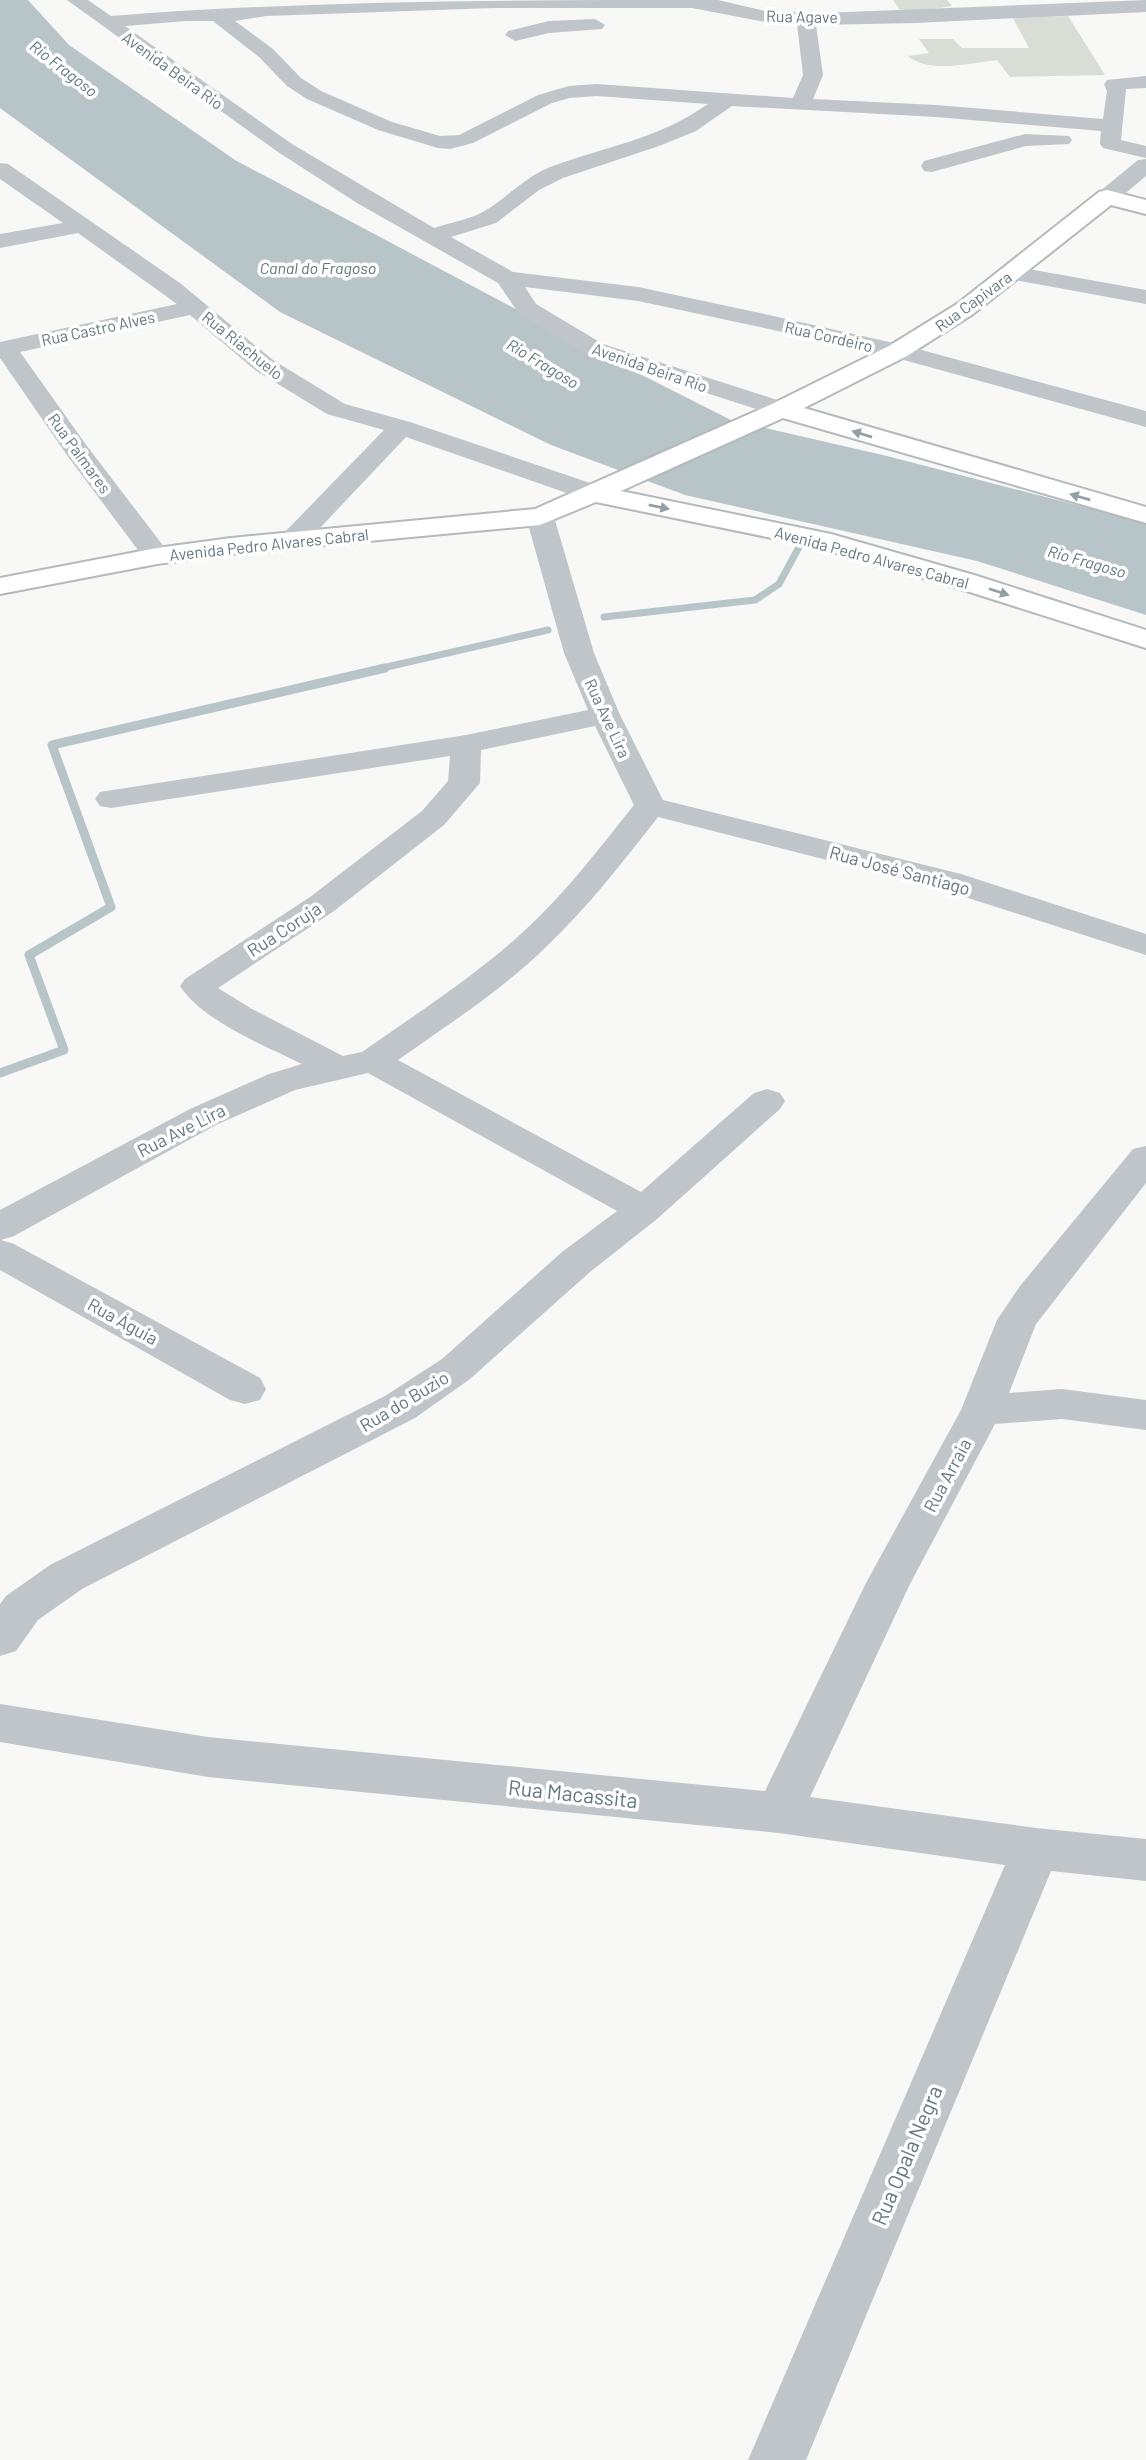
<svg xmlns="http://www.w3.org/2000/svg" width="1146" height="2460" font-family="Barlow,sans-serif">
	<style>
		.green { fill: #d9ddd5 }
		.water { fill: #b7c5c8 }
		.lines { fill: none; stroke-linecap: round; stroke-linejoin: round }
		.stream-far1 { stroke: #b7c5c8; stroke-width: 7 }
		.stream { stroke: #b7c5c8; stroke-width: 9 }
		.major-casing { stroke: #b3b9bc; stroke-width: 4 }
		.minor { fill: #bfc5c8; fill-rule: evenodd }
		.major { fill: #fff; fill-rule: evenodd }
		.oneway { fill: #92a0a6 }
		.labels { text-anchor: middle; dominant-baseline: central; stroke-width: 7; stroke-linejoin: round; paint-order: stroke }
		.far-street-label { font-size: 16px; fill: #637780; stroke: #fff }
		.far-water-label { font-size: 16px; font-style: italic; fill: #5e767b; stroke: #fff }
		.street-label { font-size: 18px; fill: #637780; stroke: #fff }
		.near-street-label { font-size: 21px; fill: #637780; stroke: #fff }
	</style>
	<rect width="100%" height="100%" fill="#f8f8f6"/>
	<path class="green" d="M893,0h54l5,6 -37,6 -16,-3z
		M1068,16l37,59 -95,2 -13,-17c-27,3 -68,14 -89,-4l21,-3 -10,-14h34l9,9h67l-16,-30z"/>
	<path class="water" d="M0,0h28l41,45 166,115 369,196 127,64 156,36 259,67v92l-169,-54 -292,-66 -134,-50 -271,-133 -280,-204z"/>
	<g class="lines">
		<path class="stream-far1" d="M604,617l151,-17 24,-16 20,-37
			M378,669l170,-39"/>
		<path class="stream" d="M0,1073l64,-23 -35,-95 82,-48 -59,-162 333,-77"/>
		<g class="major-casing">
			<path id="major" d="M1107,190l39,10v14l-35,-9 -138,109 -66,42 -103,52 342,99v16l-363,-105 -162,73 210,43 143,41 172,55v18l-192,-61 -138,-40 -220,-45 -56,23 -309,29 -74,10 -157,30v-16l157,-30 74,-10 304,-29 237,-105 117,-58 68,-42 142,-112z"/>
		</g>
		<path class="minor" d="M67,0h21l23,16c202,-16 404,-16 607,-16l47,11 57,2 324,-13v12l-231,11 -99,2 7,50 -10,24 123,6 167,14 4,-28 -3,-7 3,-4 39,-4v12l-20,1 -5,51 25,6v12l-43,-10 -3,-4 1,-13 -165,-14 -204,-11 -36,25 -37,15 -96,32 -24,12 -43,33 -45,14 62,35 125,15 122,26 147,33 239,65v16l-253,-70 -133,-30 -122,-26 -113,-14 11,17 67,40 187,60 4,5 -4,5 -9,3 -9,-3 -187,-60 -66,-40 -21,-31 -141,-80 -79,-51zM494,8h198l73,14 32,2 6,51 -10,23 -196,-14 -28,2 -31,9 -79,40 -19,1 -48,-14 -71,-31 -20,-13 -28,-29 -38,-28 31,-5zM186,21h27l46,36 28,29 20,13 71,31 60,18 12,1 23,-6 79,-40 18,-5 27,-2 111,8c-53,37 -103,42 -160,64 -26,11 -43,32 -67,45 -14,7 -32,10 -47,15l-142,-84 -167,-118z
			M595,19l10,6 -3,4 -53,4 -34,8 -10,-6 3,-4 41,-10z
			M1025,134l44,2 3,4 -3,4 -43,2 -94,26 -8,-1 -3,-5 3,-5z
			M1146,159v17l-31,26h-16l-3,-5 3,-5 39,-32z
			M0,163l8,1 172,119 93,77 72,44 65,18 192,65 4,6 -4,6 -9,2 -9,-2 -178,-62 -104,110 -10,2 -10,-2 -4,-6 4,-6 102,-105 -57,-16 -72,-44 -65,-55 -170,37 67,94 84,110 -4,6 -10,2 -10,-2 -78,-104 -69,-100v-16l177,-38 -99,-71 -78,15v-14l63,-11 -63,-44z
			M1012,266l134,24v14l-142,-26 -4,-5 4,-5z
			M540,509l10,2 4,6 40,136 26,62 43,85 298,74 185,60v21l-209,-67 -279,-71c-36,46 -70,90 -112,130 -44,43 -97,77 -148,113l243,132 113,-99 13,-4 13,4 5,8 -5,8 -123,110 -67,53 -120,107 -55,39 -333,171 -44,31 -22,31 -16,5v-52l6,-8 44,-31 335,-169 57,-37 120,-107 55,-41 -249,-138 -73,17 -79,35 -202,111 -13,4 13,4 246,134 6,11 -6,11 -15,4 -15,-4 -230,-130v-60l190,-101 79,-35 33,-10c-38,-19 -98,-42 -122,-78l5,-7 125,-82 112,-86 26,-30 2,-25 -339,52 -11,-2 -5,-7 5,-7 366,-57 122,-25 -24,-57 -38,-136 4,-6zM595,726l39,79c-36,45 -70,90 -113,129 -49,44 -105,80 -159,118l-19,4 -91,-47 -34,-21 116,-77 110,-86 36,-42 1,-33z
			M1146,1146v37l-110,141 -27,69 53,-4 84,11v30l-84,-11 -67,5 -85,160 -100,213 226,31 110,11v42l-95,-10 -245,589h-58l257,-595 -226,-32 -571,-56 -208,-35v-38l208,33 557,54 101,-208 95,-173 36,-90 23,-34 113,-137z"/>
		<use href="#major" class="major"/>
	</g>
	<defs><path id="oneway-solid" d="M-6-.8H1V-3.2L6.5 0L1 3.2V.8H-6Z" transform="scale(1.75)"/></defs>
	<g class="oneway">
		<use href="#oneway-solid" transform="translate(862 434) rotate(-163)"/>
		<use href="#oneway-solid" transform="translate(1080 497) rotate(-164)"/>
		<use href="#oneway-solid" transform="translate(659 507) rotate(12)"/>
		<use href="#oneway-solid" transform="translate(999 592) rotate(18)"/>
	</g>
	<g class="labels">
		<g class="far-street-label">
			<text transform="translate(802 16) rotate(1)">Rua Agave</text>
			<text transform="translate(173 70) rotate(36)">Avenida Beira Rio</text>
			<text transform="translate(973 301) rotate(-36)">Rua Capivara</text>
			<text transform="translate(98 328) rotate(-12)">Rua Castro Alves</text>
			<text transform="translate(829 336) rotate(13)">Rua Cordeiro</text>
			<text transform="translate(243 345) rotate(39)">Rua Riachuelo</text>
			<text transform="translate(650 367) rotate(19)">Avenida Beira Rio</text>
			<text transform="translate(80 453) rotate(54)">Rua Palmares</text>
			<text transform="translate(269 544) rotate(-6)">Avenida Pedro Alvares Cabral</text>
			<text transform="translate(872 557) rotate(15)">Avenida Pedro Alvares Cabral</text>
			<text transform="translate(608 718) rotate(65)">Rua Ave Lira</text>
		</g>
		<g class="far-water-label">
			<text transform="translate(64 68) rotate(38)">Rio Fragoso</text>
			<text x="318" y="267">Canal do Fragoso</text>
			<text transform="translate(543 363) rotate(31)">Rio Fragoso</text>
			<text transform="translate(1087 561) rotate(16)">Rio Fragoso</text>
		</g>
		<g class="street-label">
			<text transform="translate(900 870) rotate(15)">Rua José Santiago</text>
			<text transform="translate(284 929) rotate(-33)">Rua Coruja</text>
			<text transform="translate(181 1130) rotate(-27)">Rua Ave Lira</text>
			<text transform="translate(123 1321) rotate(29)">Rua Águia</text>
			<text transform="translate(404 1401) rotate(-31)">Rua do Buzio</text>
			<text transform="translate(947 1475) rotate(-62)">Rua Arraia</text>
		</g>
		<g class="near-street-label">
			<text transform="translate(573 1793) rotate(6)">Rua Macassita</text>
			<text transform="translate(906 2155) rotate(-67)">Rua Opala Negra</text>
		</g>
	</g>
</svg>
